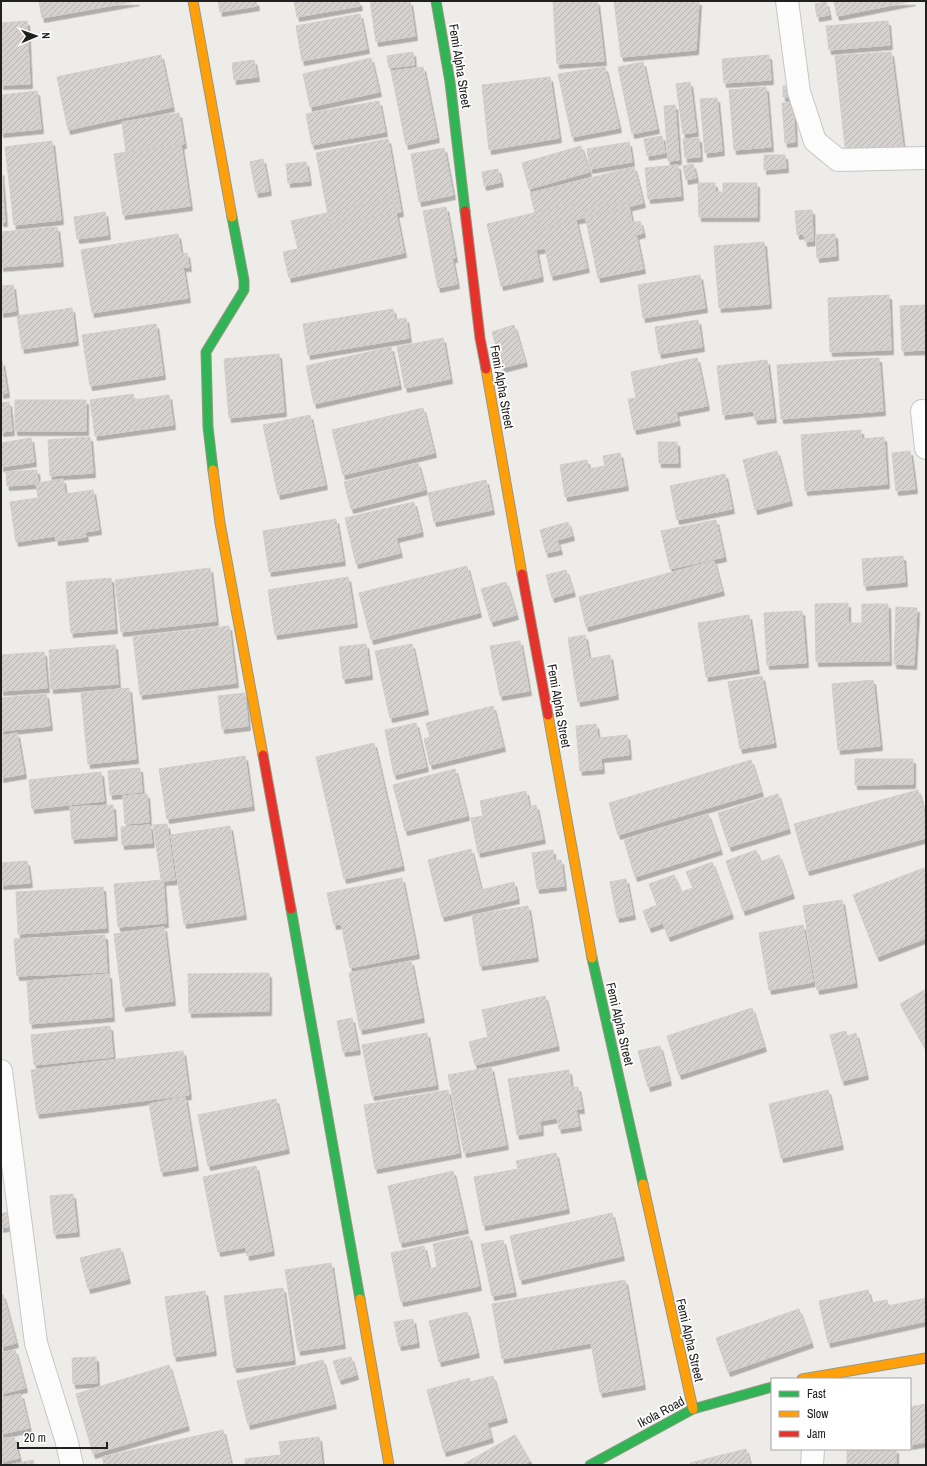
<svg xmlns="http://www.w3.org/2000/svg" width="927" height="1466" font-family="'Archivo Narrow',sans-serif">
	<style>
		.building { fill: url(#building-hatch); stroke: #d1cdca; filter: url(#shadow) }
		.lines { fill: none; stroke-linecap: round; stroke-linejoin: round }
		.street-casing { stroke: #c7c6c5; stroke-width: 24 }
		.fast-casing { stroke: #98987f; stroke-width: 11 }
		.slow-casing { stroke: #98987f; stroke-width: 11 }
		.jam-casing { stroke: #98987f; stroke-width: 11 }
		.street { stroke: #fcfcfc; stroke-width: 22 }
		.fast { stroke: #30b455; stroke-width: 9 }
		.slow { stroke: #ff9f0a; stroke-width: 9 }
		.jam { stroke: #e5322d; stroke-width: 9 }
		.labels { text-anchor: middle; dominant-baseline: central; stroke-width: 3.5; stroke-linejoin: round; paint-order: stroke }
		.street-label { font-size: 13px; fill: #202020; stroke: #fff }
	</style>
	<defs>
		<pattern id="building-hatch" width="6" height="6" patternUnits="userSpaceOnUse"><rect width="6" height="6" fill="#d5d2d0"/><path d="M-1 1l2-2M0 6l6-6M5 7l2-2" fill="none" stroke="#b7b4b2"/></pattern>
		<filter id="shadow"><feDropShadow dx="2.5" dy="4.5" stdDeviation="0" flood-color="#0004"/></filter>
	</defs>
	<rect width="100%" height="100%" fill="#eeece9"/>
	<path class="building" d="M39,1h98l-95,17z
		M218,1h38l1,5 -37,6z
		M294,1h65l1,5 -63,11z
		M370,1h40l5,35 -39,6z
		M553,1h44l7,60 -47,3z
		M614,1h85l-3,49 -75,7z
		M834,1h79l-76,15z
		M826,2l3,13 -12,2 -2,-13z
		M360,14l7,35 -65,12 -6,-35z
		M27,21l3,63 -29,1v-62z
		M888,21l2,24 -61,5 -3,-24z
		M413,52l1,13 -25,3 -2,-12z
		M891,52l12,95 -57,9 -11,-100z
		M161,55l11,52 -104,23 -11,-53z
		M769,55l2,25 -47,3 -2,-24z
		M371,58l8,34 -69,15 -7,-33z
		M254,60l3,17 -23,3 -2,-17z
		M643,62l14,67 -25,5 -14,-67z
		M423,67l14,71 -31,7 -15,-74z
		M605,67l14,61 -47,9 -14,-63z
		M550,77l9,61 -70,12 -7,-65z
		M690,82l6,50 -13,2 -7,-50z
		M783,86h8v11h-8z
		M766,87l5,60 -37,3 -5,-60z
		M37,91l4,38 -40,4v-38z
		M717,98l5,53 -17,2 -5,-54z
		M379,101l6,31 -73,13 -6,-31z
		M782,103h11l2,39 -10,1z
		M675,105l4,55 -11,1 -4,-55z
		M179,113l5,31 -58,9 -4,-31z
		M662,136l3,17 -18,3 -3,-17z
		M699,138l1,19 -15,1 -2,-19z
		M388,139l13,73 -71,13 -14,-72z
		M52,141l9,79 -47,5 -9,-78z
		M629,142l3,20 -42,7 -3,-20z
		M181,144l9,62 -67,9 -9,-61z
		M581,146l8,26 -60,17 -7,-26z
		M444,148l9,47 -34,7 -8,-48z
		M764,155h21l1,13 -22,2z
		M263,159l6,32 -13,2 -6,-31z
		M306,162l3,19 -21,2 -2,-19z
		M693,164l3,14 -10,2 -3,-14z
		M678,165l3,31 -33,3 -3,-31z
		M634,167l9,36 -104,26 -9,-36z
		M498,169l3,13 -17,4 -2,-14z
		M1,171l4,51h-4z
		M698,183h17v9h8v-9h34v34h-58z
		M393,198l11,55 -115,25 -6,-26 15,-3 -7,-28z
		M628,201l4,22 8,-2 3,12 -7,2 7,34 -45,9 -14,-68z
		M572,204l15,64 -36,8 -6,-28 -9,2 5,27 -40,9 -14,-62z
		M446,207l9,51h-3l5,26 -19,4 -15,-77z
		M812,210l1,31 -8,1 -1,-8 -7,1 -2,-24z
		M105,212l3,23 -31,4 -3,-22z
		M57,227l4,35 -60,5v-35z
		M178,234l3,20 6,-1 2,14h-6l5,31 -96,15 -11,-63z
		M835,234l1,22 -19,2 -1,-23z
		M764,242l5,62 -50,4 -5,-62z
		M700,275l5,33 -62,10 -5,-33z
		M13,285l3,26 -15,2v-27z
		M889,295l2,55 -61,2 -2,-54z
		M926,305v45l-24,1 -2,-45z
		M72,308l4,33 -54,8 -5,-33z
		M393,309l2,11 11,-2 3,20 -101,17 -5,-31z
		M698,320l4,27 -43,7 -4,-27z
		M156,324l7,51 -73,11 -8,-51z
		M514,325l11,37 -23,6 -10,-36z
		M443,338l7,41 -45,9 -8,-41z
		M391,347l8,38 -85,19 -8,-38z
		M279,354l5,58 -55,6 -5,-59z
		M697,358l10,48 -31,6 2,9 -44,9 -6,-31 8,-1 -5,-26z
		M879,358l4,53 -102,8 -4,-54z
		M767,360l7,58 -19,2 -2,-9 -30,4 -6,-49z
		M2,361l5,32 -6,1v-32z
		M133,394l1,6 35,-5 4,30 -78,11 -5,-36z
		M15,400h71v31h-71z
		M9,402l3,29 -11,1v-29z
		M423,408l11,45 -91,22 -11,-45z
		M310,415l15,70 -47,10 -15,-70z
		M861,430v9l23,-2 3,47 -82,7 -4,-56z
		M90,437l3,36 -43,3 -2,-36z
		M31,438l3,24 -33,5v-24z
		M658,442h19l1,21h-19z
		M777,451l13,50 -35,9 -12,-50z
		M910,451l5,38 -19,2 -4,-38z
		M620,453l6,33 -61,11 -5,-32 27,-5 1,9 17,-3 -2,-10z
		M418,463l7,27 -74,19 -7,-27z
		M37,470l1,13 -3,1 -28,2 -1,-14z
		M725,474l7,35 -55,11 -7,-34z
		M63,479l2,15 28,-4 6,40 -14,2 1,5 -30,4 -1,-5 -39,6 -6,-40 28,-4 -2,-15z
		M486,480l6,30 -58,12 -6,-29z
		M414,502l7,30 -25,6 4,15 -44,11 -11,-46z
		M336,519l7,42 -74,11 -6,-41z
		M716,520l8,37 -54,12 -9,-38z
		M568,522l4,14 -15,4 3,10 -14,3 -6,-23z
		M903,556l2,26 -41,4 -2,-27z
		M714,561l8,30 -136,36 -7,-30z
		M467,566l12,47 -108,27 -12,-47z
		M210,568l6,53 -95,11 -6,-52z
		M566,570l7,22 -21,6 -6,-23z
		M348,577l7,46 -80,12 -7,-45z
		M111,578l4,51 -44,4 -5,-51z
		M506,582l10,33 -25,7 -10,-33z
		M848,603v20h14v-19h26l1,57 -73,1 -1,-58z
		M896,607l21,1 -3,57 -20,-1z
		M802,611l4,52 -39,2 -3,-52z
		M749,615l8,54 -51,8 -8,-54z
		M229,626l7,57 -96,12 -7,-58z
		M585,635l4,24 21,-4 6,40 -38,7 -10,-64z
		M520,641l9,50 -29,5 -10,-50z
		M366,644l4,31 -27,4 -4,-32z
		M412,644l14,66 -36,8 -15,-67z
		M115,645l3,39 -67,5 -2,-39z
		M44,652l3,36 -46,3v-36z
		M762,676l12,67 -34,6 -12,-67z
		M873,680l7,66 -42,4 -6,-66z
		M129,688l7,71 -48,5 -7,-71z
		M245,693l3,33 -26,3 -4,-33z
		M46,694l4,32 -49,5v-33z
		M493,706l10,41 -73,18 -6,-26 6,-2 -4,-14z
		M416,723l10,44 -32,8 -9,-45z
		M596,724l2,14 29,-3 2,20 -28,3 1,11 -22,2 -4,-45z
		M17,733l7,41 -23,4v-42z
		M374,743l28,123 -58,13 -28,-122z
		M245,756l7,50 -85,13 -8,-50z
		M855,759h58v25l-58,1z
		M751,760l10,32 -143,43 -9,-32z
		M140,768l2,24 -32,3 -2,-24z
		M455,769l12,47 -62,15 -12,-46z
		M101,772l3,29 -72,8 -3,-29z
		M918,790l8,29v19l-119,33 -13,-47z
		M526,791l3,16 7,-2 7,34 -65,14 -7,-35 12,-2 -3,-15z
		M147,794l2,28 -24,2 -2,-28z
		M778,794l10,35 -59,18 -11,-34z
		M113,805l2,31 -43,3 -2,-32z
		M708,814l12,36 -85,27 -11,-37z
		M167,824l8,56 -12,1v-3l-2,1 -8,-54z
		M150,825l2,18 -30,2 -1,-18z
		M230,826l14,89 -60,9 -13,-89z
		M471,849l10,41 33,-8 3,17 -75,18 -14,-57z
		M553,850v10h8l3,26 -27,3 -5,-36z
		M756,850l4,12 19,-7 13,39 -49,17 -17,-50z
		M27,861l3,22 -29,2v-22z
		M712,862l19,52 -63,23 -5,-14 -14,5 -6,-17 14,-6 -8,-21 25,-9 7,17 12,-4 -7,-16z
		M924,868l2,4v66l-49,19 -24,-62z
		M402,878l15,76 -67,14 -9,-44 -7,1 -7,-32z
		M626,879l7,36 -16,3 -7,-36z
		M163,880l3,43 -48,4 -4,-43z
		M103,887l3,41 -88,6 -2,-42z
		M842,900l13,83 -38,7 -14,-84z
		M528,906l8,51 -56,9 -8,-51z
		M803,925l10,57 -44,8 -10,-57z
		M164,927l9,74 -50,6 -9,-73z
		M105,935l2,37 -90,4 -3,-37z
		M411,961l11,57 -62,12 -11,-57z
		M269,973v38l-80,2 -1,-39z
		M109,974l3,43 -82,7 -3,-43z
		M926,989v59h-1l-25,-44z
		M545,996l12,50 -82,19 -6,-23 19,-5 -6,-27z
		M752,1008l12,39 -85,28 -12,-39z
		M352,1018l6,32 -15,2 -6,-31z
		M110,1026l3,31 -79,8 -3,-30z
		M846,1031l1,5 9,-3 10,42 -24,6 -12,-46z
		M427,1033l9,52 -64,11 -10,-51z
		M660,1046l9,35 -21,6 -10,-36z
		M183,1051l6,44 -152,19 -6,-44z
		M491,1067l15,78 -42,8 -16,-78z
		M569,1070l2,18 7,-1 4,22h-6l3,17 -20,3 -2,-11 -17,3 1,10 -24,4 -9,-56z
		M448,1090l11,63 -84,16 -11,-64z
		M828,1090l13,55 -60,13 -12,-54z
		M185,1097l11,69 -35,6 -12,-68z
		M276,1099l11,50 -79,17 -10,-51z
		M556,1153l11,56 -84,17 -9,-49 44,-8 -2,-8z
		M256,1166l16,85 -25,5 -1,-9 -28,5 -15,-75z
		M453,1171l13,58 -66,14 -12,-57z
		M73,1194l4,38 -23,2 -4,-38z
		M7,1212l4,14 -10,2v-14z
		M612,1213l10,43 -102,24 -10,-44z
		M469,1236l10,50 -78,16 -10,-49 33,-7 5,23 8,-2 -4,-23z
		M503,1240l11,52 -22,4 -11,-52z
		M120,1248l8,31 -40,10 -8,-31z
		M331,1263l12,81 -45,7 -13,-81z
		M625,1280l18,105 -43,8 -9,-50 -89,16 -10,-55z
		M283,1288l10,72 -59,8 -10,-72z
		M868,1290l3,13 16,-3 1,6 38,-8v23l-98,22 -9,-42z
		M205,1291l9,60 -40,6 -9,-60z
		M1,1295h2l13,48 -15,4z
		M799,1309l12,34 -83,29 -12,-34z
		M467,1312l10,41 -38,9 -10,-41z
		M413,1319l4,24 -18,3 -5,-24z
		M15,1350l10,38 -24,6v-41z
		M96,1357l1,26 -24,1 -1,-26z
		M351,1357l5,18 -17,5 -6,-19z
		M323,1360l11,44 -86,21 -11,-44z
		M169,1365l18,61 -94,28 -17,-60z
		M493,1376l12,42 -18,5 4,15 -47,14 -17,-62 42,-12 1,4z
		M21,1394l8,34 -28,6v-36z
		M926,1404v38l-16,3v-38z
		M223,1430l8,35h-127l-2,-8z
		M515,1435l15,26 -6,4h-62z
		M14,1437l5,21 -18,4v-23z
		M319,1437l3,28h-77v-6l36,-4 -2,-13z
		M746,1449l4,16h-59l-1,-2z
		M847,1449h49v16h-49z
		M33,1460l1,5h-25z"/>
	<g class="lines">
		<g class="street-casing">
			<path id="street" d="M787,1l12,91 16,49 23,19 88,-2
				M922,411l4,37
				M1,1071l35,272 30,96 6,26
				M812,1465l1,-16"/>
		</g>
		<g class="fast-casing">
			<path id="fast" d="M436,1l14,81 15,129
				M213,470l-5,-43 -2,-75 38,-62v-10l-12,-63
				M291,909l69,390
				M592,958l51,226
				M590,1465l103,-56 79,-22"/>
		</g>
		<g class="slow-casing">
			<path id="slow" d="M193,1l39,216
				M486,369l36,205
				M213,470l7,53 43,232
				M548,715l44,243
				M643,1184l50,225
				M360,1299l29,166
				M802,1379l124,-21"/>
		</g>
		<g class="jam-casing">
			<path id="jam" d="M465,211l15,127 6,31
				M522,574l26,141
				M263,755l28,154"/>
		</g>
		<use href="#street" class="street"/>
		<use href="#fast" class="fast"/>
		<use href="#slow" class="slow"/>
		<use href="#jam" class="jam"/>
	</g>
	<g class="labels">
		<g class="street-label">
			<text transform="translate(460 66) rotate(81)">Femi Alpha Street</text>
			<text transform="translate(502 387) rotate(80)">Femi Alpha Street</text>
			<text transform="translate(559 706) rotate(80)">Femi Alpha Street</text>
			<text transform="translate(620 1024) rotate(77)">Femi Alpha Street</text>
			<text transform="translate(690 1340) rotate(77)">Femi Alpha Street</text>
			<text transform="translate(661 1412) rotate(-28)">Ikola Road</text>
		</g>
	</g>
	<rect width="927" height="1466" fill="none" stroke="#202020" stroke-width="4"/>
	<rect x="771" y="1378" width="140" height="72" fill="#ffffff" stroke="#a6a6a6"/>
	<rect x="779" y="1391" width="20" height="6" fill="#30b455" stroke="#a6a6a6"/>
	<text x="807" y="1398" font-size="12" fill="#202020">Fast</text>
	<rect x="779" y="1411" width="20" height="6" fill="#ff9f0a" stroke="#a6a6a6"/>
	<text x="807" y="1418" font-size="12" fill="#202020">Slow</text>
	<rect x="779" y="1431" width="20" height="6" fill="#e5322d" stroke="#a6a6a6"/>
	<text x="807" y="1438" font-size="12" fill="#202020">Jam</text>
	<g transform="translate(36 36) rotate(88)" stroke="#ffffff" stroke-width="3" paint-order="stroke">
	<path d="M0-3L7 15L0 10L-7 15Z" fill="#202020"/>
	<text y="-6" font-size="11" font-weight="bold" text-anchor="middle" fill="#202020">N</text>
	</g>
	<path d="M18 1442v6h89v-6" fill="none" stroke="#202020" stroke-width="2"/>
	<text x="24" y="1442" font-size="12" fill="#202020" stroke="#ffffff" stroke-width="3" paint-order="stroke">20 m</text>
</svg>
